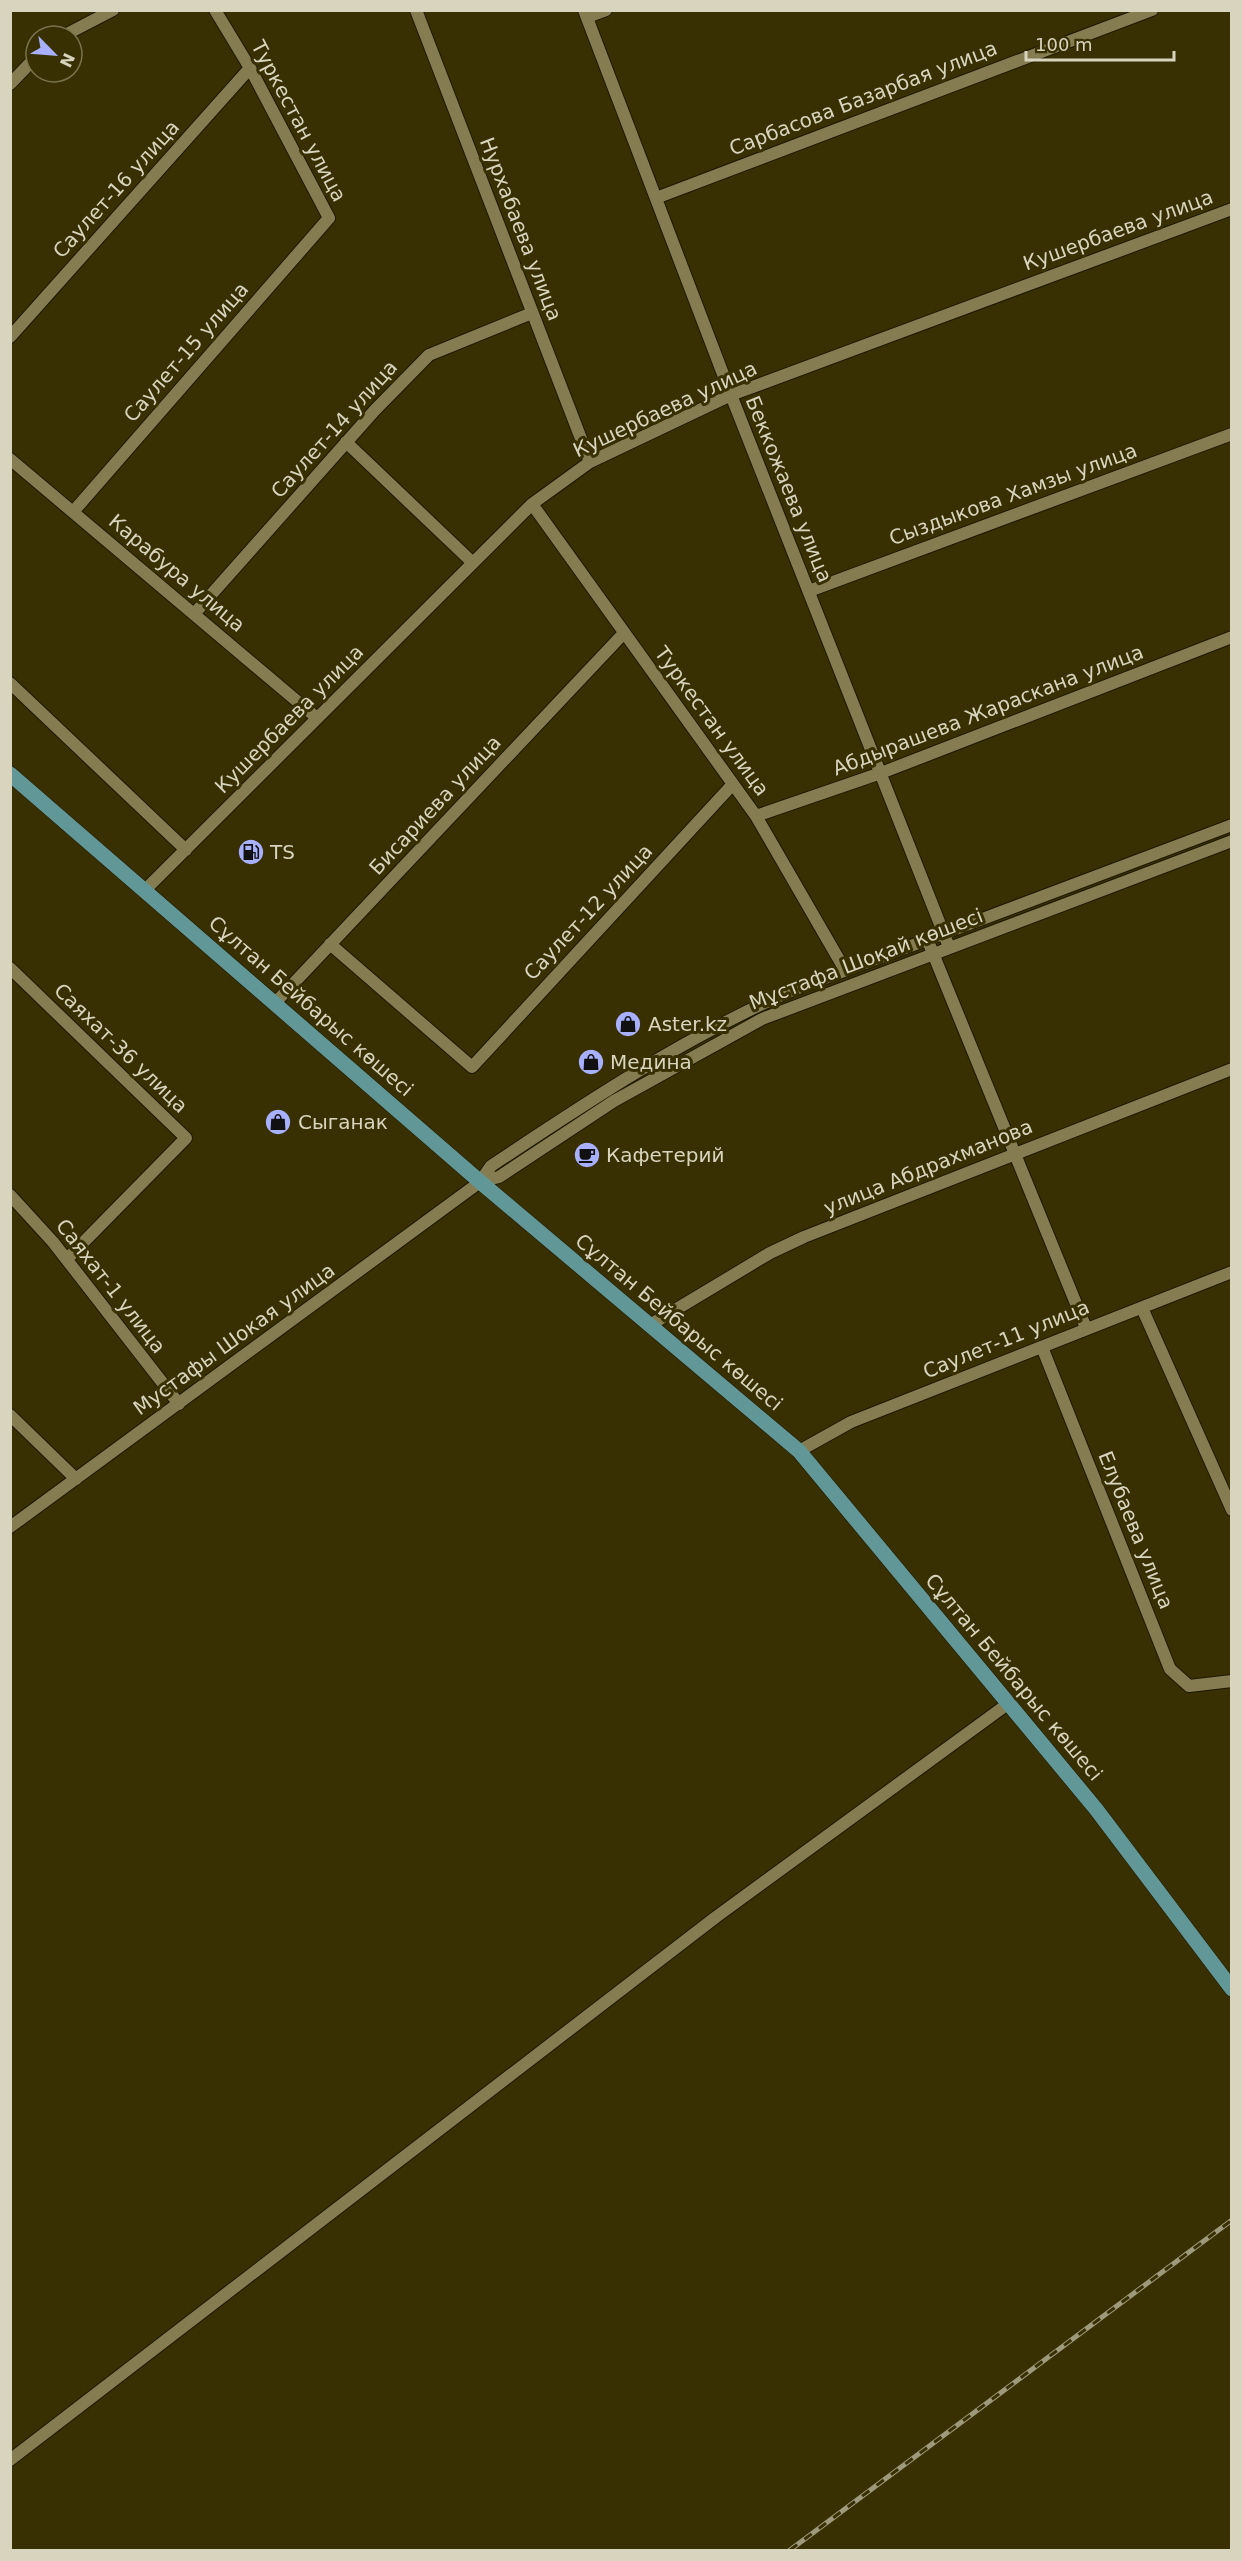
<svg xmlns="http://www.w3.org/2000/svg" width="1242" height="2561" font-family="'DejaVu Sans',sans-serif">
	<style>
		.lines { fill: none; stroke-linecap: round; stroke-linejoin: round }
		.minor-casing { stroke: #1e1800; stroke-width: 14 }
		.major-casing { stroke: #1e1800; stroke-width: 16 }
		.minor { stroke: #857d51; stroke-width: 12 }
		.major { stroke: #619796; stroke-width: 15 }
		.rail-casing { stroke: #9e997a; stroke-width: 5 }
		.rail { stroke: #383003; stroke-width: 3; stroke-dasharray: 9; stroke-linecap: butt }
		.labels { text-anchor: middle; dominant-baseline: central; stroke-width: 6; stroke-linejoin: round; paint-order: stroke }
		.street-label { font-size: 20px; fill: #d8d4bd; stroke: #383003 }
		.poi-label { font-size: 20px; fill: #d8d4bd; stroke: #383003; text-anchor: start }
	</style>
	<rect width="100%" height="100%" fill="#383003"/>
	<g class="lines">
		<g class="minor-casing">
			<path id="minor" d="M416,10l174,452
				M584,10l147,385 218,552
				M587,17l19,-7
				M63,36l50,-26
				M10,84l26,-27
				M656,198l496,-188
				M10,337l240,-269
				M346,442l127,121
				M10,459l307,259
				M532,504l224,312 89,154
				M73,512l256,-294 -79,-150 -35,-58
				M809,591l423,-157
				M194,614l181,-204 54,-55 103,-42
				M10,683l176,167
				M756,816l125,-43 351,-136
				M146,889l386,-385 58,-42 141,-67 501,-186
				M330,944l142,123 261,-283
				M930,946l156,382
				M10,968l176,170 -119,121
				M275,1003l349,-370
				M480,1182l19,-5 115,-76 148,-82 470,-178
				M10,1195l43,47 126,162
				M1142,1308l90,202
				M650,1325l120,-72 34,-16 428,-168
				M1042,1347l128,322 19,17 43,-5
				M10,1415l66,64
				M799,1451l52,-29 381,-150
				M10,1527l470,-345 11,-16c96,-64 194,-129 300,-175l441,-166
				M10,2460l706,-543 293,-214"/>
		</g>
		<g class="major-casing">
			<path id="major" d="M10,774l475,412 314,265 297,358 136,180"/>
		</g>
		<use href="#minor" class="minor"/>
		<use href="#major" class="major"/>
		<g class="rail-casing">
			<path id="rail" d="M790,2550l442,-330"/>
		</g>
		<use href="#rail" class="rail"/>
	</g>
	<defs>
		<g id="fuel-disc" transform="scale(1.35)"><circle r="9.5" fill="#a8b0fc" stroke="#383003"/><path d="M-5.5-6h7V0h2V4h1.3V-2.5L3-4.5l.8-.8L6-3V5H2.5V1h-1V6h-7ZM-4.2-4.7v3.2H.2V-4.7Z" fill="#111"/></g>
		<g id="shop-disc" transform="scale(1.35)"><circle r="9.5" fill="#a8b0fc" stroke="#383003"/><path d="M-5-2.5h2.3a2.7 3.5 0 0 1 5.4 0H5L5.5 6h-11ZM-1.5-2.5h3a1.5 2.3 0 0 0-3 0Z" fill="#111"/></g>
		<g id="cafe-disc" transform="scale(1.35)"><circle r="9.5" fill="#a8b0fc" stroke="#383003"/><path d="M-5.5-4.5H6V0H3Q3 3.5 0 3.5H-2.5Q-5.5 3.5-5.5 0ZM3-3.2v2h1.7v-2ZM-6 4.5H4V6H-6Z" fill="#111"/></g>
	</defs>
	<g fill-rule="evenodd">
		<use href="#fuel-disc" x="251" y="852"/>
		<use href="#shop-disc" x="628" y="1024"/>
		<use href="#shop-disc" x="591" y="1062"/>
		<use href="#shop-disc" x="278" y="1122"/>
		<use href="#cafe-disc" x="587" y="1155"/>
	</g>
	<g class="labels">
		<g class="street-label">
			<text transform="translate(863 98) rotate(-21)">Сарбасова Базарбая улица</text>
			<text transform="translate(299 121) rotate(62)">Туркестан улица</text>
			<text transform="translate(116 189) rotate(-48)">Саулет-16 улица</text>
			<text transform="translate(521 229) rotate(69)">Нурхабаева улица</text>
			<text transform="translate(1118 230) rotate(-20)">Кушербаева улица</text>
			<text transform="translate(186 352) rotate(-49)">Саулет-15 улица</text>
			<text transform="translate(665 409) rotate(-25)">Кушербаева улица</text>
			<text transform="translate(334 429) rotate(-48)">Саулет-14 улица</text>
			<text transform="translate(789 489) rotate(68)">Беккожаева улица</text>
			<text transform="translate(1013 494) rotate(-20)">Сыздыкова Хамзы улица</text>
			<text transform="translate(177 573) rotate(40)">Карабура улица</text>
			<text transform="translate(988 710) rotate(-21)">Абдырашева Жараскана улица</text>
			<text transform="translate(289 719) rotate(-45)">Кушербаева улица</text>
			<text transform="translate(712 721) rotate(54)">Туркестан улица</text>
			<text transform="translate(435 805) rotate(-47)">Бисариева улица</text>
			<text transform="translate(588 912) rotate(-47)">Саулет-12 улица</text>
			<text transform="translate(866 959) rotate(-21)">Мұстафа Шоқай көшесі</text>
			<text transform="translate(311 1006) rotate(41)">Сұлтан Бейбарыс көшесі</text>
			<text transform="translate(121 1048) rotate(44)">Саяхат-36 улица</text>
			<text transform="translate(928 1167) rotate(-22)">улица Абдрахманова</text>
			<text transform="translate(111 1286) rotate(52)">Саяхат-1 улица</text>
			<text transform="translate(679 1322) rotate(40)">Сұлтан Бейбарыс көшесі</text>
			<text transform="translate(234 1339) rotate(-36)">Мустафы Шокая улица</text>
			<text transform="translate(1006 1339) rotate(-22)">Саулет-11 улица</text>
			<text transform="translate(1136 1530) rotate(68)">Елубаева улица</text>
			<text transform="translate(1014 1677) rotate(50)">Сұлтан Бейбарыс көшесі</text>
		</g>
		<g class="poi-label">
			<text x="270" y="852">TS</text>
			<text x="648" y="1024">Aster.kz</text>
			<text x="610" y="1062">Медина</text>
			<text x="298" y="1122">Сыганак</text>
			<text x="606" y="1155">Кафетерий</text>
		</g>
	</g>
	<rect width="1242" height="2561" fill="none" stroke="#d8d4bd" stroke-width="24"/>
	<g transform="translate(54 54) rotate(115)"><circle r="28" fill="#383003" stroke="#78724d" stroke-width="1.5"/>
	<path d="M0-4.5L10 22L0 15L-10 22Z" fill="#a8b0fc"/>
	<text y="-9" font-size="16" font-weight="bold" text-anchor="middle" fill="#d8d4bd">N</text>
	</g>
	<path d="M1026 51v9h148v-9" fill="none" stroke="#d8d4bd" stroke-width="3"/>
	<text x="1035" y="51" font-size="18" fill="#d8d4bd" stroke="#383003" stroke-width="4.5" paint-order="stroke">100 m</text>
</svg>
